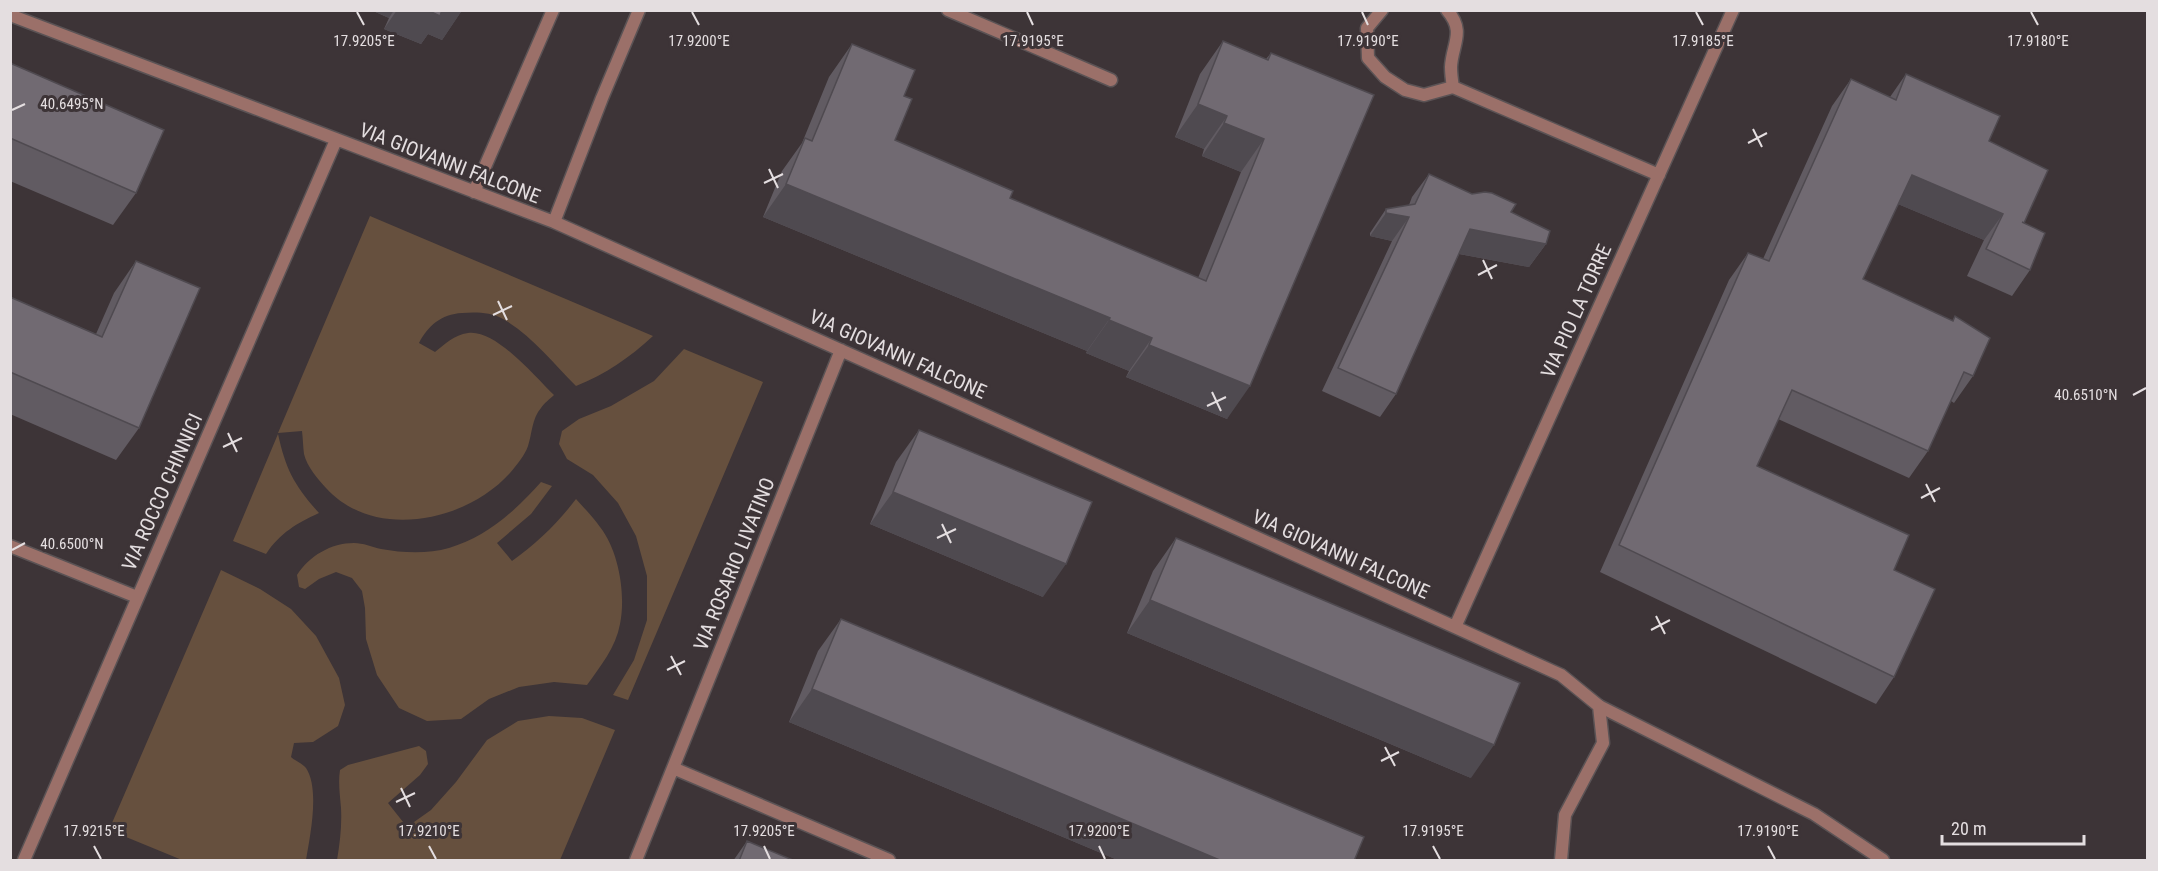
<svg xmlns="http://www.w3.org/2000/svg" width="2158" height="871" font-family="'Roboto Condensed',sans-serif">
	<style>
		.green { fill: #66503e }
		.lines { fill: none; stroke-linecap: round; stroke-linejoin: round }
		.lane-casing { stroke: #5b5355; stroke-width: 15 }
		.street-casing { stroke: #5b5355; stroke-width: 15 }
		.lane { stroke: #9b7069; stroke-width: 12 }
		.street { stroke: #9b7069; stroke-width: 12 }
		.wall { fill: #615b62 }
		.shaded-wall { fill: #4f4a50 }
		.building { fill: #716a72; stroke: #4f4a50; stroke-width: 1.5 }
		.ticks { fill: none; stroke: #e4dee0; stroke-width: 2 }
		.labels { text-anchor: middle; dominant-baseline: central; stroke-width: 6; stroke-linejoin: round; paint-order: stroke }
		.street-label { font-size: 20px; fill: #e4dee0; stroke: #3d3437 }
		.ticks-label { font-size: 15px; text-anchor: middle; fill: #e4dee0; stroke: #3d3437; stroke-width: 6; stroke-linejoin: round; paint-order: stroke }
	</style>
	<rect width="100%" height="100%" fill="#3d3437"/>
	<path class="green" d="M370,216l283,120c-24,22 -47,38 -77,50 -23,-23 -45,-51 -73,-67 -12,-7 -28,-7 -41,-6 -21,1 -34,13 -43,30l16,9c10,-8 19,-17 33,-19 28,-4 67,44 86,62 -4,4 -10,8 -13,13 -9,10 -9,26 -13,38 -3,9 -12,20 -18,27 -44,49 -136,68 -184,15 -8,-9 -19,-21 -22,-34 -1,-7 -1,-15 -2,-23l-24,2z
		M684,349l79,33 -135,318 -15,-5 21,-35 13,-40v-44l-11,-40 -18,-33 -25,-28 -26,-16 -8,-15 3,-13 17,-12 32,-13 43,-25z
		M278,434c8,36 16,51 41,79 -22,10 -39,20 -53,41l-33,-13z
		M541,482l11,4 -21,28 -34,29 15,18c25,-18 45,-37 64,-62 8,9 17,18 24,28 19,24 26,68 20,97 -4,23 -20,43 -33,61l-33,-3 -35,5 -30,12 -28,20 -34,2 -28,-13 -22,-33 -11,-36 -1,-31 -3,-17 -10,-13 -16,-6 -17,7 -14,10 -6,-2 -2,-12c12,-19 34,-32 57,-32 9,0 18,4 27,6 22,4 47,5 68,-1 38,-11 67,-38 92,-66z
		M221,570l39,19 31,20 25,27 23,42 6,27 -7,21 -25,16 -19,1 -3,14c4,4 11,6 15,11 14,21 4,68 0,92h-124l-73,-30z
		M549,716l33,2 33,12 -55,130h-223c3,-17 5,-35 4,-52 -1,-13 -3,-26 -1,-38l8,-5 71,-19 7,5 2,13 -8,11 -32,28 19,24 24,-17 25,-28 31,-42 31,-19z"/>
	<g class="lines">
		<g class="lane-casing">
			<path id="lane" d="M948,10l163,70
				M1599,706l215,108 69,46"/>
		</g>
		<g class="street-casing">
			<path id="street" d="M1382,10l-15,18 1,30 17,19 20,13 19,5 29,-8 206,88
				M1447,10c19,22 5,34 4,57 0,6 1,14 2,20
				M10,15l544,207 387,173 620,280 38,31 4,37 -38,72 -4,45
				M474,192l79,-182
				M554,222l48,-124 37,-88
				M10,546l127,51
				M1455,627l278,-617
				M673,768l216,92
				M24,860l312,-720
				M636,860l205,-510"/>
		</g>
		<use href="#lane" class="lane"/>
		<use href="#street" class="street"/>
	</g>
	<path class="wall" d="M371,10h91l-20,30 -14,-6 -7,10 -37,-15 5,-11z
		M1223,41l43,18 5,-6 103,42 -147,324 -101,-42 3,-6 -43,-18 1,-2 -324,-134 19,-46 20,-28 27,-66 23,-33 52,52 -9,44 115,58 188,80 43,-106 -39,-16 2,-7 -29,-12 25,-63z
		M10,63l126,130 -23,32 -103,-44z
		M1906,74l83,67 35,82 6,47 -18,26 -45,-20 17,-36 -86,-36 -35,75 89,42 3,-5 18,60 -19,27 -3,-2 -23,50 -19,27 -131,-59 -21,47 137,104v107l-18,27 -276,-132 129,-292 19,-27 15,6 69,-153 19,-27 39,18z
		M1429,174l82,38 35,32 -17,23 -70,-13 -63,140 -16,23 -58,-26 70,-150 -22,-5v-3l16,-24 23,-4 3,-8z
		M136,261l3,167 -23,32 -106,-46v-117l86,37 18,-41z
		M919,430l124,167 -173,-73 26,-62z
		M1176,538l295,240 -344,-145 26,-62z
		M841,619l513,242h-234l-331,-139 29,-71z
		M747,841l48,20h-62z"/>
	<path class="shaded-wall" d="M371,10h23l-5,8z
		M397,10h61l3,2 -19,28 -14,-6 -7,10 -37,-15z
		M1198,104l29,12 -23,33 -29,-12z
		M1224,123l40,16 -23,33 -39,-16z
		M1912,175l91,39 -19,26 -91,-38z
		M786,184l324,134 -23,33 -324,-134z
		M1386,213l23,4 -17,24 -22,-5z
		M1470,229l76,15 -17,23 -75,-14z
		M1109,320l43,18 -23,33 -43,-18z
		M1149,345l101,41 -23,33 -101,-42z
		M893,492l173,72 -23,33 -173,-73z
		M1150,600l344,145 -23,33 -344,-145z
		M812,689l410,172h-102l-331,-139z"/>
	<path class="building" d="M427,10h15l-2,6z
		M1223,41l45,19 3,-7 103,42 -124,291 -101,-41 3,-7 -43,-18 1,-2 -324,-134 19,-46 7,3 40,-97 63,26 -11,26 8,3 -17,41 118,51 -3,7 196,83 58,-142 -40,-16 3,-7 -29,-12z
		M10,63l154,67 -28,63 -126,-55z
		M1906,74l94,42 -11,25 59,29 -24,53 -2,-1 23,11 -15,37 -44,-21 17,-35 -91,-39 -49,104 90,42 2,-5 35,22 -17,38 -9,-4 -36,79 -136,-61 -35,76 152,69 -15,35 41,19 -41,88 -275,-132 129,-292 21,8 82,-182 45,21z
		M1429,174l43,20 13,-2 7,1 24,11 -5,8 39,19 -4,13 -76,-15 -74,165 -58,-26 71,-151 -23,-4v-4l29,-5z
		M136,261l64,27 -61,140 -129,-56v-75l92,40z
		M919,430l173,72 -26,62 -173,-72z
		M1176,538l344,145 -26,62 -344,-145z
		M841,619l523,218 -10,24h-132l-410,-172z
		M747,841l48,20h-56z"/>
	<path class="ticks" d="M357,12l7,13M692,12l7,13M1027,12l6,13M1362,12l6,13M1696,12l7,13M2031,12l7,13M12,110l13,-6M1753,129l9,18M1748,143l19,-10M769,169l9,19M764,183l19,-9M1483,260l9,19M1478,275l19,-10M498,301l9,19M493,315l19,-9M1212,392l9,19M2133,395l13,-7M1207,406l19,-9M228,433l9,19M223,447l19,-9M1926,484l9,18M1921,498l19,-10M942,524l9,19M937,538l19,-9M12,550l13,-7M1656,616l9,18M1651,630l19,-10M671,656l10,19M667,670l18,-9M1385,747l10,19M1381,761l18,-9M401,788l9,19M396,802l19,-9M94,846l7,13M429,846l7,13M764,846l6,13M1099,846l6,13M1433,846l7,13M1768,846l7,13"/>
	<g class="labels">
		<g class="street-label">
			<text transform="translate(450 163) rotate(21)">VIA GIOVANNI FALCONE</text>
			<text transform="translate(1576 311) rotate(-66)">VIA PIO LA TORRE</text>
			<text transform="translate(898 354) rotate(24)">VIA GIOVANNI FALCONE</text>
			<text transform="translate(162 492) rotate(-66)">VIA ROCCO CHINNICI</text>
			<text transform="translate(1341 554) rotate(24)">VIA GIOVANNI FALCONE</text>
			<text transform="translate(734 564) rotate(-68)">VIA ROSARIO LIVATINO</text>
		</g>
	</g>
	<g class="ticks-label">
		<text x="364" y="46">17.9205°E</text>
		<text x="699" y="46">17.9200°E</text>
		<text x="1033" y="46">17.9195°E</text>
		<text x="1368" y="46">17.9190°E</text>
		<text x="1703" y="46">17.9185°E</text>
		<text x="2038" y="46">17.9180°E</text>
		<text x="72" y="109">40.6495°N</text>
		<text x="2086" y="400">40.6510°N</text>
		<text x="72" y="549">40.6500°N</text>
		<text x="94" y="836">17.9215°E</text>
		<text x="429" y="836">17.9210°E</text>
		<text x="764" y="836">17.9205°E</text>
		<text x="1099" y="836">17.9200°E</text>
		<text x="1433" y="836">17.9195°E</text>
		<text x="1768" y="836">17.9190°E</text>
	</g>
	<rect width="2158" height="871" fill="none" stroke="#e4dee0" stroke-width="24"/>
	<path d="M1942 835v9h142v-9" fill="none" stroke="#e4dee0" stroke-width="3"/>
	<text x="1951" y="835" font-size="18" fill="#e4dee0" stroke="#3d3437" stroke-width="4.5" paint-order="stroke">20 m</text>
</svg>
